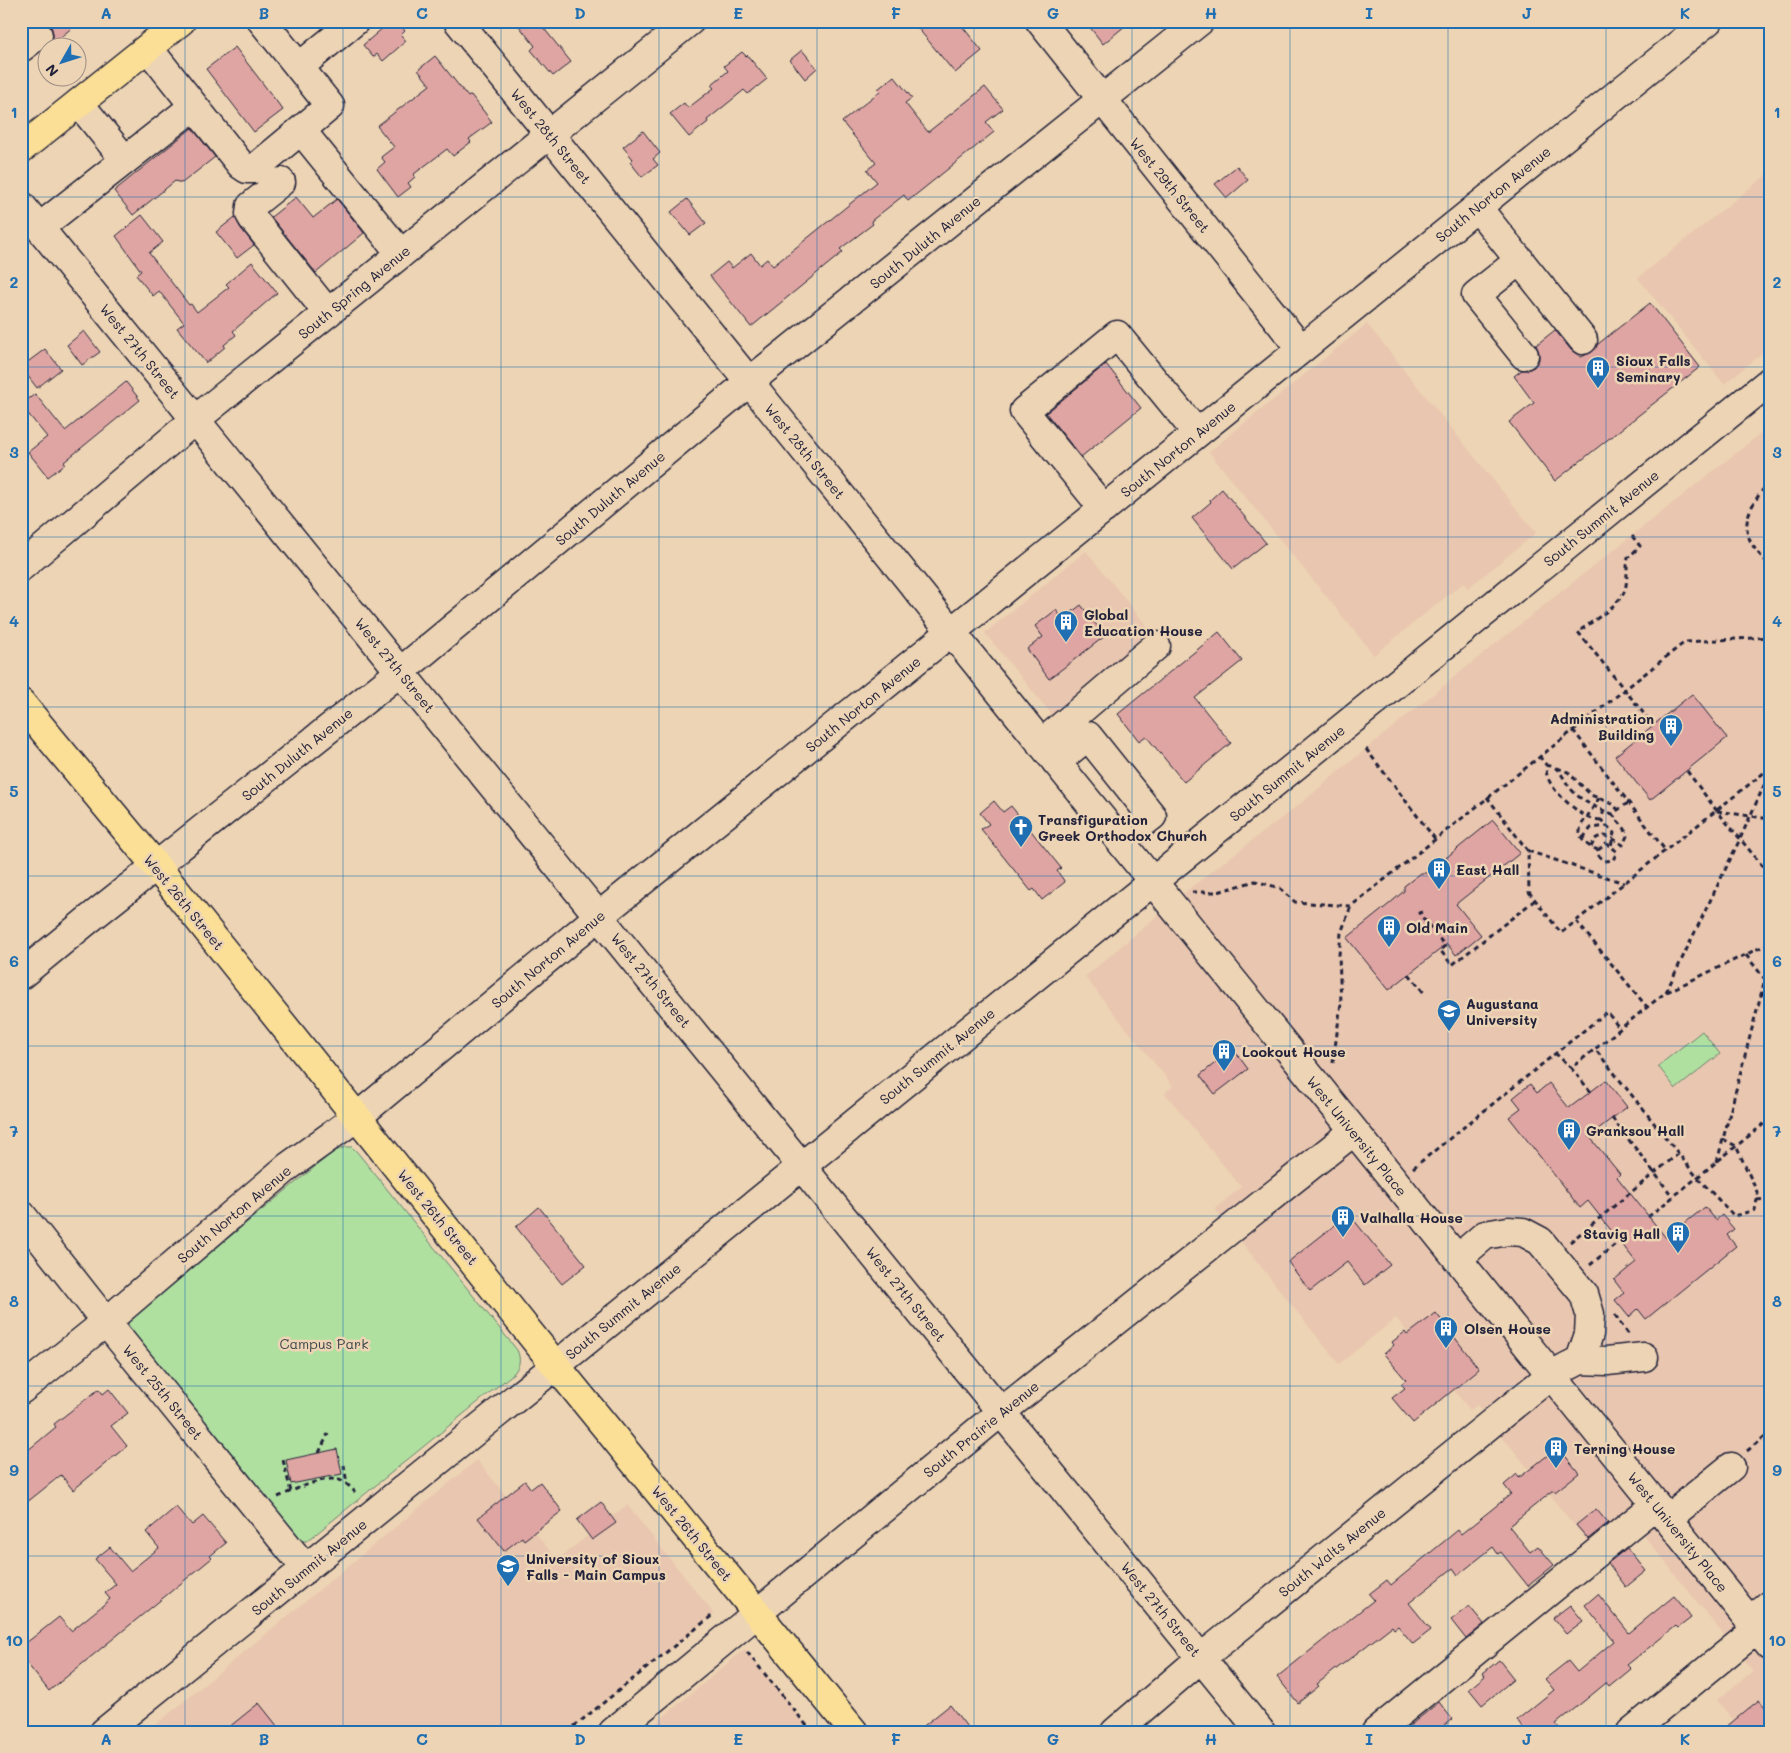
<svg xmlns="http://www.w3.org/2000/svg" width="1791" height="1753" font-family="Mali,sans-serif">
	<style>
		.built { fill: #e9c6af }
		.green { fill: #b0e0a0; stroke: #69816e }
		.building { fill: #dfa5a2; stroke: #22223b }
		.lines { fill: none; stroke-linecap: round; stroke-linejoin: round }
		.minor-casing { stroke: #22223b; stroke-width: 31 }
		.major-casing { stroke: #22223b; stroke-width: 31 }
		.path { stroke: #22223b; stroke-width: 3; stroke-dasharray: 5 4; stroke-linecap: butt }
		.minor { stroke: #edd4b4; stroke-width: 28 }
		.major { stroke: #fbdf96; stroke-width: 28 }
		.grid { fill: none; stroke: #1f6fb2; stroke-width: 1; stroke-opacity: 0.55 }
		.labels { text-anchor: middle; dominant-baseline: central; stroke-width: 5; stroke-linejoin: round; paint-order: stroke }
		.street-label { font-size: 14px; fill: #22223b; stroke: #edd4b4 }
		.poi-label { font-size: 14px; font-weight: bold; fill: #22223b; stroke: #edd4b4; text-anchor: start }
		.park-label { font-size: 14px; fill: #3e484f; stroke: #edd4b4 }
		.neatline { fill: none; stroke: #1f6fb2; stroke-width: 2 }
		.grid-label { font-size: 16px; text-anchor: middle; font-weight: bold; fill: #1f6fb2 }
	</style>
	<rect width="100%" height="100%" fill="#edd4b4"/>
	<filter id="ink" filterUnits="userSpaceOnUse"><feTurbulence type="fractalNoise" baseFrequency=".02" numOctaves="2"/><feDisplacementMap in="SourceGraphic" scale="10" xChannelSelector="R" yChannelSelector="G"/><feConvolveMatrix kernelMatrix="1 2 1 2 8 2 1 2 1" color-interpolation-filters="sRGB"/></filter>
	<g filter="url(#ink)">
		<path class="built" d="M1770,172v175l-46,37 -86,-106z
			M1367,324l169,209 -68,55 -5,-5 -89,72 -165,-203z
			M1770,426v1306h-27l-26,-32 36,-29 -129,-160 -37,30 -110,-136 -7,5 -74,-92 -57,46 -124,-155 26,-22 -76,-94 8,-7 -88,-109 104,-88 120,-92 30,-26 145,-118z
			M1086,551l81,100 -100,82 -82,-100z
			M477,1460l80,100 70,-55 87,109 -147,118h-420z
			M745,1649l67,83h-167z"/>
		<path class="green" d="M1702,1031l18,23 -44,35 -18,-23z
			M345,1147h7l5,5 160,198c4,9 3,15 -3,23l-203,165 -5,3h-6l-172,-212 1,-10 204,-167z"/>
		<path class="building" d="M45,21h35l-30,25 3,-5v-8l-2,-7z
			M391,21h6l8,10 -4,4 5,6 -23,20 -6,-7 -4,3 -10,-12z
			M515,21h23l33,41 -18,14 -22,-26 4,-4z
			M912,21h46l24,30 -27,22z
			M1085,21h46l-28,23z
			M235,47l48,63 -29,22 -48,-63z
			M802,50l15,18 -12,11 -15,-19z
			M742,52l4,4 1,-1 20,24 -19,15 -4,-4 -37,30 1,2 -19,15 -19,-23 14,-11 4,5 26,-20 -3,-3 17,-14 -4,-5z
			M435,56l33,41 3,-2 21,27 -23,17 2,3 -18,14 -6,-7 -33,25 1,3 -7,6 3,4 -13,10 -21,-28 8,-7 -4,-5 13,-10 -17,-21 53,-41 -12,-15z
			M894,76l18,22 -7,5 23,29 57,-45 18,22 -17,13 8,10 -86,69 -4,-6 -33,26 2,3 -33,25 3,3 -92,75 -41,-51 17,-14 5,6 19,-15 9,12 7,-6 6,7 104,-84 -10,-12 9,-7 -34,-41 38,-31 -2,-2z
			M192,128l23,29 -33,26 -7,-2 -42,34 -19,-24z
			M643,131l17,22 -7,6 5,6 -16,12 -12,-15 3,-3 -10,-12z
			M1237,166l11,14 -21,18 -12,-14z
			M296,197l17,21 24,-19 27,34 -48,40 -45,-56z
			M687,199l19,24 -16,12 -19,-23z
			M142,215l21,27 -14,11 40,52 2,-1 6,8 32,-25 -3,-3 26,-22 25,31 -44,38 3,4 -12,10 1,2 -19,16 -29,-35 7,-5 -25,-32 -6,5 -17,-21 5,-4 -25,-35z
			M235,217l5,10 14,18 -17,13 -21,-26z
			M1650,303l50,64 -145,114 -46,-59 25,-19 -20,-27 8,-6h5l7,-3 5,-7v-7l-3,-8 19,-15 16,20 10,7 11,-5 6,-8z
			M84,331l16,21 -18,13 -15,-20z
			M45,349l16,20 -24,19 -16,-21z
			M1106,364l35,44 -60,49 -35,-44z
			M126,382l14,18 -76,62 1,2 -17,13 -20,-25 19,-15 -26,-32 14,-11 30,37z
			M1222,489l44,54 -33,26 -41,-51 19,-16 -1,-2z
			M1081,605l24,31 -56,43 -22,-30 16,-12 -8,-11 21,-16 7,9z
			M1219,632l23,29 -47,37 36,45 -47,39 -38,-46 -7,5 -21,-27z
			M1692,694l35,44 -77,62 -35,-44z
			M994,801l9,11 8,-6 50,62 -4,3 8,11 -23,18 -8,-11 -3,2 -50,-62 8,-5 -9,-11z
			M1493,820l27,33 -64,51 25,31 -25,20 -9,-11 -58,46 -42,-52 41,-33 16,-14v-5l17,-13h6z
			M1233,1049l15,20 -33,25 -15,-19z
			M1606,1080l21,27 -38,29 31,38 -3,3 49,61 39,-31 11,13 6,-5 12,14 -7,6 9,11 -90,73 -8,-10 -9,8 -14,-17 9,-7 -10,-13 22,-18 -48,-61 -8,7 -71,-91 12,-9 -8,-10 17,-14 7,9 12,-10 20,25z
			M539,1207l47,58 -24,19 -46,-57z
			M1349,1214l41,51 -25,20 -18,-23 -37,29 -22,-29z
			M1436,1313l43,56 -66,54 -21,-25 13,-10 -4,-4 5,-4 -22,-26 10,-9 -2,-3 13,-10 2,3z
			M99,1389l4,5 6,-5 19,24 -17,13 16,20 -54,44 -12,-15 -40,32v-51l35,-29 -2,-3z
			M1558,1447l21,26 -24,19 -1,-2 -45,36 21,26 8,-6 16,19 -26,21 -27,-34 -3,2 -5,-7 -35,28 -5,-7 -44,35 22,27 -18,14 -15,-18 -4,3 -2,-3 -75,58 2,2 -21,17 -21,-26 97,-77 -5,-6 18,-14 4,5 67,-55 3,4 50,-40 -7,-9 13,-11 2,4z
			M337,1449l5,25 -51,10 -5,-24z
			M525,1481l6,8 9,-7 22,29 -38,29 -2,-3 -18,14 -26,-33z
			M601,1502l15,21 -24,17 -15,-20z
			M176,1507l16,18 11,-9 23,27 -16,13 2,2 -163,133 -28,-35v-9l38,-30 12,14 31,-25 8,-7 -5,-6 11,-9 -21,-25 15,-12 20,24 29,-23 -13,-16z
			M1596,1509l12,14 -20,16 -12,-14z
			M1627,1548l19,23 -20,16 -18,-24z
			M1598,1594l31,39 45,-37 15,18h-1l3,4 -13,10 -2,-2 -49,39 4,4 -22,18 -3,-4 -50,41 6,8h-36l-9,-12 37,-30 -9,-11 23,-18 9,11 37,-31 -29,-36z
			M1570,1605l13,16 -17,13 -13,-16z
			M1469,1606l15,18 -18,15 -15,-19z
			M1499,1660l15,19 -32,26 -13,-16 16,-13 -2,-3z
			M1759,1700l11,13v19h-50z
			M1439,1702l13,17 -16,13h-34z
			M259,1703l23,29h-59z
			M950,1705l21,27h-55z"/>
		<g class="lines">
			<g class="minor-casing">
				<path id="minor" d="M262,21l37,46 56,-46
					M458,21l1312,1625
					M1040,21l261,328
					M21,48l17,-13
					M299,67l31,39 -29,24 100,124
					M79,103l46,57
					M194,106l47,59 6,4h7l47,-39
					M281,182l-30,24 -1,8 3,5 75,94
					M21,205l1240,1527
					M1477,207l106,133
					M40,227l154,-121 -46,-58
					M1520,260l-44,35 48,60
					M1104,509l-80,-98 93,-76 80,98
					M21,567l175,-148 494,-398
					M1041,744l115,-98
					M1056,762l32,-26 64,80 -32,25
					M21,975l67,-55 312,-248 349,-290 451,-361
					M21,1214l85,108 200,247
					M1580,1360l27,1 37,-4
					M21,1390l85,-68 183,-156 68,-49 242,-201 1109,-895
					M1667,1519l64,-52
					M1749,1621l21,-17
					M104,1732l1666,-1351
					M613,1732l388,-320 353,-281
					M1115,1732l86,-74 350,-283 29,-15 9,-26 1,-20 -6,-20 -44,-53 -17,-9 -15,-1 -23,4 -28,24
					M1376,1732l279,-227
					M1631,1732l125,-102"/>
			</g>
			<g class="major-casing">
				<path id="major" d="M21,149l160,-128
					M21,703l135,163 400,500 298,366"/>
			</g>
			<path class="path" d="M1770,481c-15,18 -32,40 -18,63 4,8 12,15 18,21
				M1632,536l8,10 -12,12c-2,11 0,21 -3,32 -5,15 -34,32 -47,42l75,93
				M1573,730l92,120
				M1366,749l69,90
				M1539,756l8,10
				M1557,768l11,4 23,23 22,9 5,6
				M1687,771l30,40 53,64
				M1487,797l41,54 1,41 32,41 209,-165
				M1599,798l-12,19c-13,-7 -46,-34 -40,-51 13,-2 17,16 24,23 11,13 26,19 41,25l16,-11
				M1604,810l-3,10 13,13 -3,13
				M1717,811l53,8
				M1583,838l8,-10 17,-2
				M1591,847l4,-8c10,-7 19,0 28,6l4,-9 -2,-7 -13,-15
				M1598,850l8,-6 5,2 6,6 -4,8 -8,1 -6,-5 -1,-6c-18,-6 -24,-19 -11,-33l5,2 9,1
				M1528,851l96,32
				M1192,892h26l37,-11 25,7 15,14 56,4 334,-264 85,-5
				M1422,912l-3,1 26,33 -5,4 12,15 83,-65
				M1576,921l71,86
				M1746,955l18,23
				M1409,974l16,20
				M1667,992l103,-49
				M1762,992l8,11
				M1555,1053l16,15
				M1333,1063l8,-60 -2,-48 2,-22 10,-27
				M1591,1092l-20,-24 24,-19
				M1612,1118l61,79
				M1723,1139l13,7 22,48 -3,16 -21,6 -37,-39 -102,-128 71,-57 74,-153 30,-67
				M1717,1162l53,-202
				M1413,1168l194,-156 13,17
				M1757,1200l13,-1
				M1648,1217l122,-98
				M1570,1242l108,-88
				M1590,1265l29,-24
				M1615,1315l14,20
				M1747,1451l23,-19
				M319,1453l9,-19
				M283,1460l8,32
				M344,1465l2,13 -2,4
				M278,1497c15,-6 45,-22 61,-17 7,2 12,8 16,12
				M747,1652l65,80
				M567,1732l147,-118"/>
			<use href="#minor" class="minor"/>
			<use href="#major" class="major"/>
		</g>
	</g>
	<path class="grid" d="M185,21v1711M343,21v1711M501,21v1711M659,21v1711M817,21v1711M974,21v1711M1132,21v1711M1290,21v1711M1448,21v1711M1606,21v1711M21,197h1749M21,367h1749M21,537h1749M21,707h1749M21,876h1749M21,1046h1749M21,1216h1749M21,1386h1749M21,1556h1749"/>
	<defs>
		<g id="building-pin" transform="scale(1.25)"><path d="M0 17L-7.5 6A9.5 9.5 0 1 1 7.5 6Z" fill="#1f6fb2" stroke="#edd4b4"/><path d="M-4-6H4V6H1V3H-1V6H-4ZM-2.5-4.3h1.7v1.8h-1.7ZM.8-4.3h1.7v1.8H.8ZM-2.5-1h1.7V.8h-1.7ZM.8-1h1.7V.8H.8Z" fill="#fff"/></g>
		<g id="church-pin" transform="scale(1.25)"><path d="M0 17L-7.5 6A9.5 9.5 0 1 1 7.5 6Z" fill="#1f6fb2" stroke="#edd4b4"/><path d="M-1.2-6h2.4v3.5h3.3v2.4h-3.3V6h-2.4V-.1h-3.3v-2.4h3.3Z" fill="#fff"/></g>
		<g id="university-pin" transform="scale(1.25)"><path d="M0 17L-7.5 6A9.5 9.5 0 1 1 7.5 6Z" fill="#1f6fb2" stroke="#edd4b4"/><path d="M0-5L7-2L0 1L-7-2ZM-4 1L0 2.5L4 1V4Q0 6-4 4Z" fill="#fff"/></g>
	</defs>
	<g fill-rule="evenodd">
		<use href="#building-pin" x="1598" y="368"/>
		<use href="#building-pin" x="1066" y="622"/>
		<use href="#building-pin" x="1671" y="726"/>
		<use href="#church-pin" x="1021" y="827"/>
		<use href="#building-pin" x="1439" y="869"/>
		<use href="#building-pin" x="1389" y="927"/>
		<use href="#university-pin" x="1449" y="1011"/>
		<use href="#building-pin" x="1224" y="1051"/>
		<use href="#building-pin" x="1569" y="1130"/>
		<use href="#building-pin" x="1343" y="1217"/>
		<use href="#building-pin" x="1678" y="1233"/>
		<use href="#building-pin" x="1446" y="1328"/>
		<use href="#building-pin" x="1556" y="1448"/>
		<use href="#university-pin" x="508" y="1566"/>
	</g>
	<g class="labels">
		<g class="street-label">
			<text transform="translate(551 136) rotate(51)">West 28th Street</text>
			<text transform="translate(1170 185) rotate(51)">West 29th Street</text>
			<text transform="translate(1493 194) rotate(-39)">South Norton Avenue</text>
			<text transform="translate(925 242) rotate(-39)">South Duluth Avenue</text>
			<text transform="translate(354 292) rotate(-39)">South Spring Avenue</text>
			<text transform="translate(140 351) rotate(51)">West 27th Street</text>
			<text transform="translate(1178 449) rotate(-39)">South Norton Avenue</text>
			<text transform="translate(805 451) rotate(51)">West 28th Street</text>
			<text transform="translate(610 498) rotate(-40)">South Duluth Avenue</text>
			<text transform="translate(1601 518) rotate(-39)">South Summit Avenue</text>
			<text transform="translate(395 665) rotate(51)">West 27th Street</text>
			<text transform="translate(863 704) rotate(-39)">South Norton Avenue</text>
			<text transform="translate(297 754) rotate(-39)">South Duluth Avenue</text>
			<text transform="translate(1287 773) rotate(-39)">South Summit Avenue</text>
			<text transform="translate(184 902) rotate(51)">West 26th Street</text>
			<text transform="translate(548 959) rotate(-40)">South Norton Avenue</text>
			<text transform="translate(651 980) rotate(51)">West 27th Street</text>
			<text transform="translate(937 1056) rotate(-39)">South Summit Avenue</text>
			<text transform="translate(1357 1136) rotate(51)">West University Place</text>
			<text transform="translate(234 1214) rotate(-40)">South Norton Avenue</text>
			<text transform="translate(438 1217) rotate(51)">West 26th Street</text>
			<text transform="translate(906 1294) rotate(51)">West 27th Street</text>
			<text transform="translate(623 1311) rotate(-39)">South Summit Avenue</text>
			<text transform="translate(163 1392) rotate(51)">West 25th Street</text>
			<text transform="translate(981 1429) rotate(-39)">South Prairie Avenue</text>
			<text transform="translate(1678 1532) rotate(51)">West University Place</text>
			<text transform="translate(692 1533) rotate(51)">West 26th Street</text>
			<text transform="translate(1332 1552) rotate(-39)">South Walts Avenue</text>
			<text transform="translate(309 1567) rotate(-39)">South Summit Avenue</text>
			<text transform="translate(1161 1609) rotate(51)">West 27th Street</text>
		</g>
		<g class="poi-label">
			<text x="1616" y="360">Sioux Falls<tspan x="1616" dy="16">Seminary</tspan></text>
			<text x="1084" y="614">Global<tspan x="1084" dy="16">Education House</tspan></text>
			<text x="1654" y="718" text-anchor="end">Administration<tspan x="1654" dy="16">Building</tspan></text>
			<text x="1038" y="819">Transfiguration<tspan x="1038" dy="16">Greek Orthodox Church</tspan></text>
			<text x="1456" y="869">East Hall</text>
			<text x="1406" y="927">Old Main</text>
			<text x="1466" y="1003">Augustana<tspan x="1466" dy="16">University</tspan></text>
			<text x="1242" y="1051">Lookout House</text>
			<text x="1586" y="1130">Granksou Hall</text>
			<text x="1360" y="1217">Valhalla House</text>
			<text x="1660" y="1233" text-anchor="end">Stavig Hall</text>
			<text x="1464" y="1328">Olsen House</text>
			<text x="1574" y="1448">Terning House</text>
			<text x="526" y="1558">University of Sioux<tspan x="526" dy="16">Falls - Main Campus</tspan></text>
		</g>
		<g class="park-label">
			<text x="324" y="1343">Campus Park</text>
		</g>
	</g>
	<rect width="1791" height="1753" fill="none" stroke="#edd4b4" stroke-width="55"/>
	<g transform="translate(62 62) rotate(231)"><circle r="24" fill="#edd4b4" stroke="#9c8d84"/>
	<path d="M0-4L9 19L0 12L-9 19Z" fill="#1f6fb2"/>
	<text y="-8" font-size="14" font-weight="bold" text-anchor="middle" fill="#22223b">N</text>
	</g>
	<rect x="28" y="28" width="1736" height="1698" class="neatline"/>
	<g class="grid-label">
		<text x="106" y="19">A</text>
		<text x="264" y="19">B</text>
		<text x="422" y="19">C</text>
		<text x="580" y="19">D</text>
		<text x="738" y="19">E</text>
		<text x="896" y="19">F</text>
		<text x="1053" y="19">G</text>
		<text x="1211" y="19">H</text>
		<text x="1369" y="19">I</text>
		<text x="1527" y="19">J</text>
		<text x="1685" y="19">K</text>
		<text x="14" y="118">1</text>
		<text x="1777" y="118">1</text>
		<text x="14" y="288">2</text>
		<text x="1777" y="288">2</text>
		<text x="14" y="458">3</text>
		<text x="1777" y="458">3</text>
		<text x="14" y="627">4</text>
		<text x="1777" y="627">4</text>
		<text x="14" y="797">5</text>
		<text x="1777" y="797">5</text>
		<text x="14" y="967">6</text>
		<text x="1777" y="967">6</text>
		<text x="14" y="1137">7</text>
		<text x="1777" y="1137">7</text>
		<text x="14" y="1307">8</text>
		<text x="1777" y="1307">8</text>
		<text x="14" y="1476">9</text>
		<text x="1777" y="1476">9</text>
		<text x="14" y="1646">10</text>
		<text x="1777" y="1646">10</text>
		<text x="106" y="1745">A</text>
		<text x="264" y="1745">B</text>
		<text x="422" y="1745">C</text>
		<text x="580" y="1745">D</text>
		<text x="738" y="1745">E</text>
		<text x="896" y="1745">F</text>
		<text x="1053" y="1745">G</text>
		<text x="1211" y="1745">H</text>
		<text x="1369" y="1745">I</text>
		<text x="1527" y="1745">J</text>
		<text x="1685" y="1745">K</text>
	</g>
</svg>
